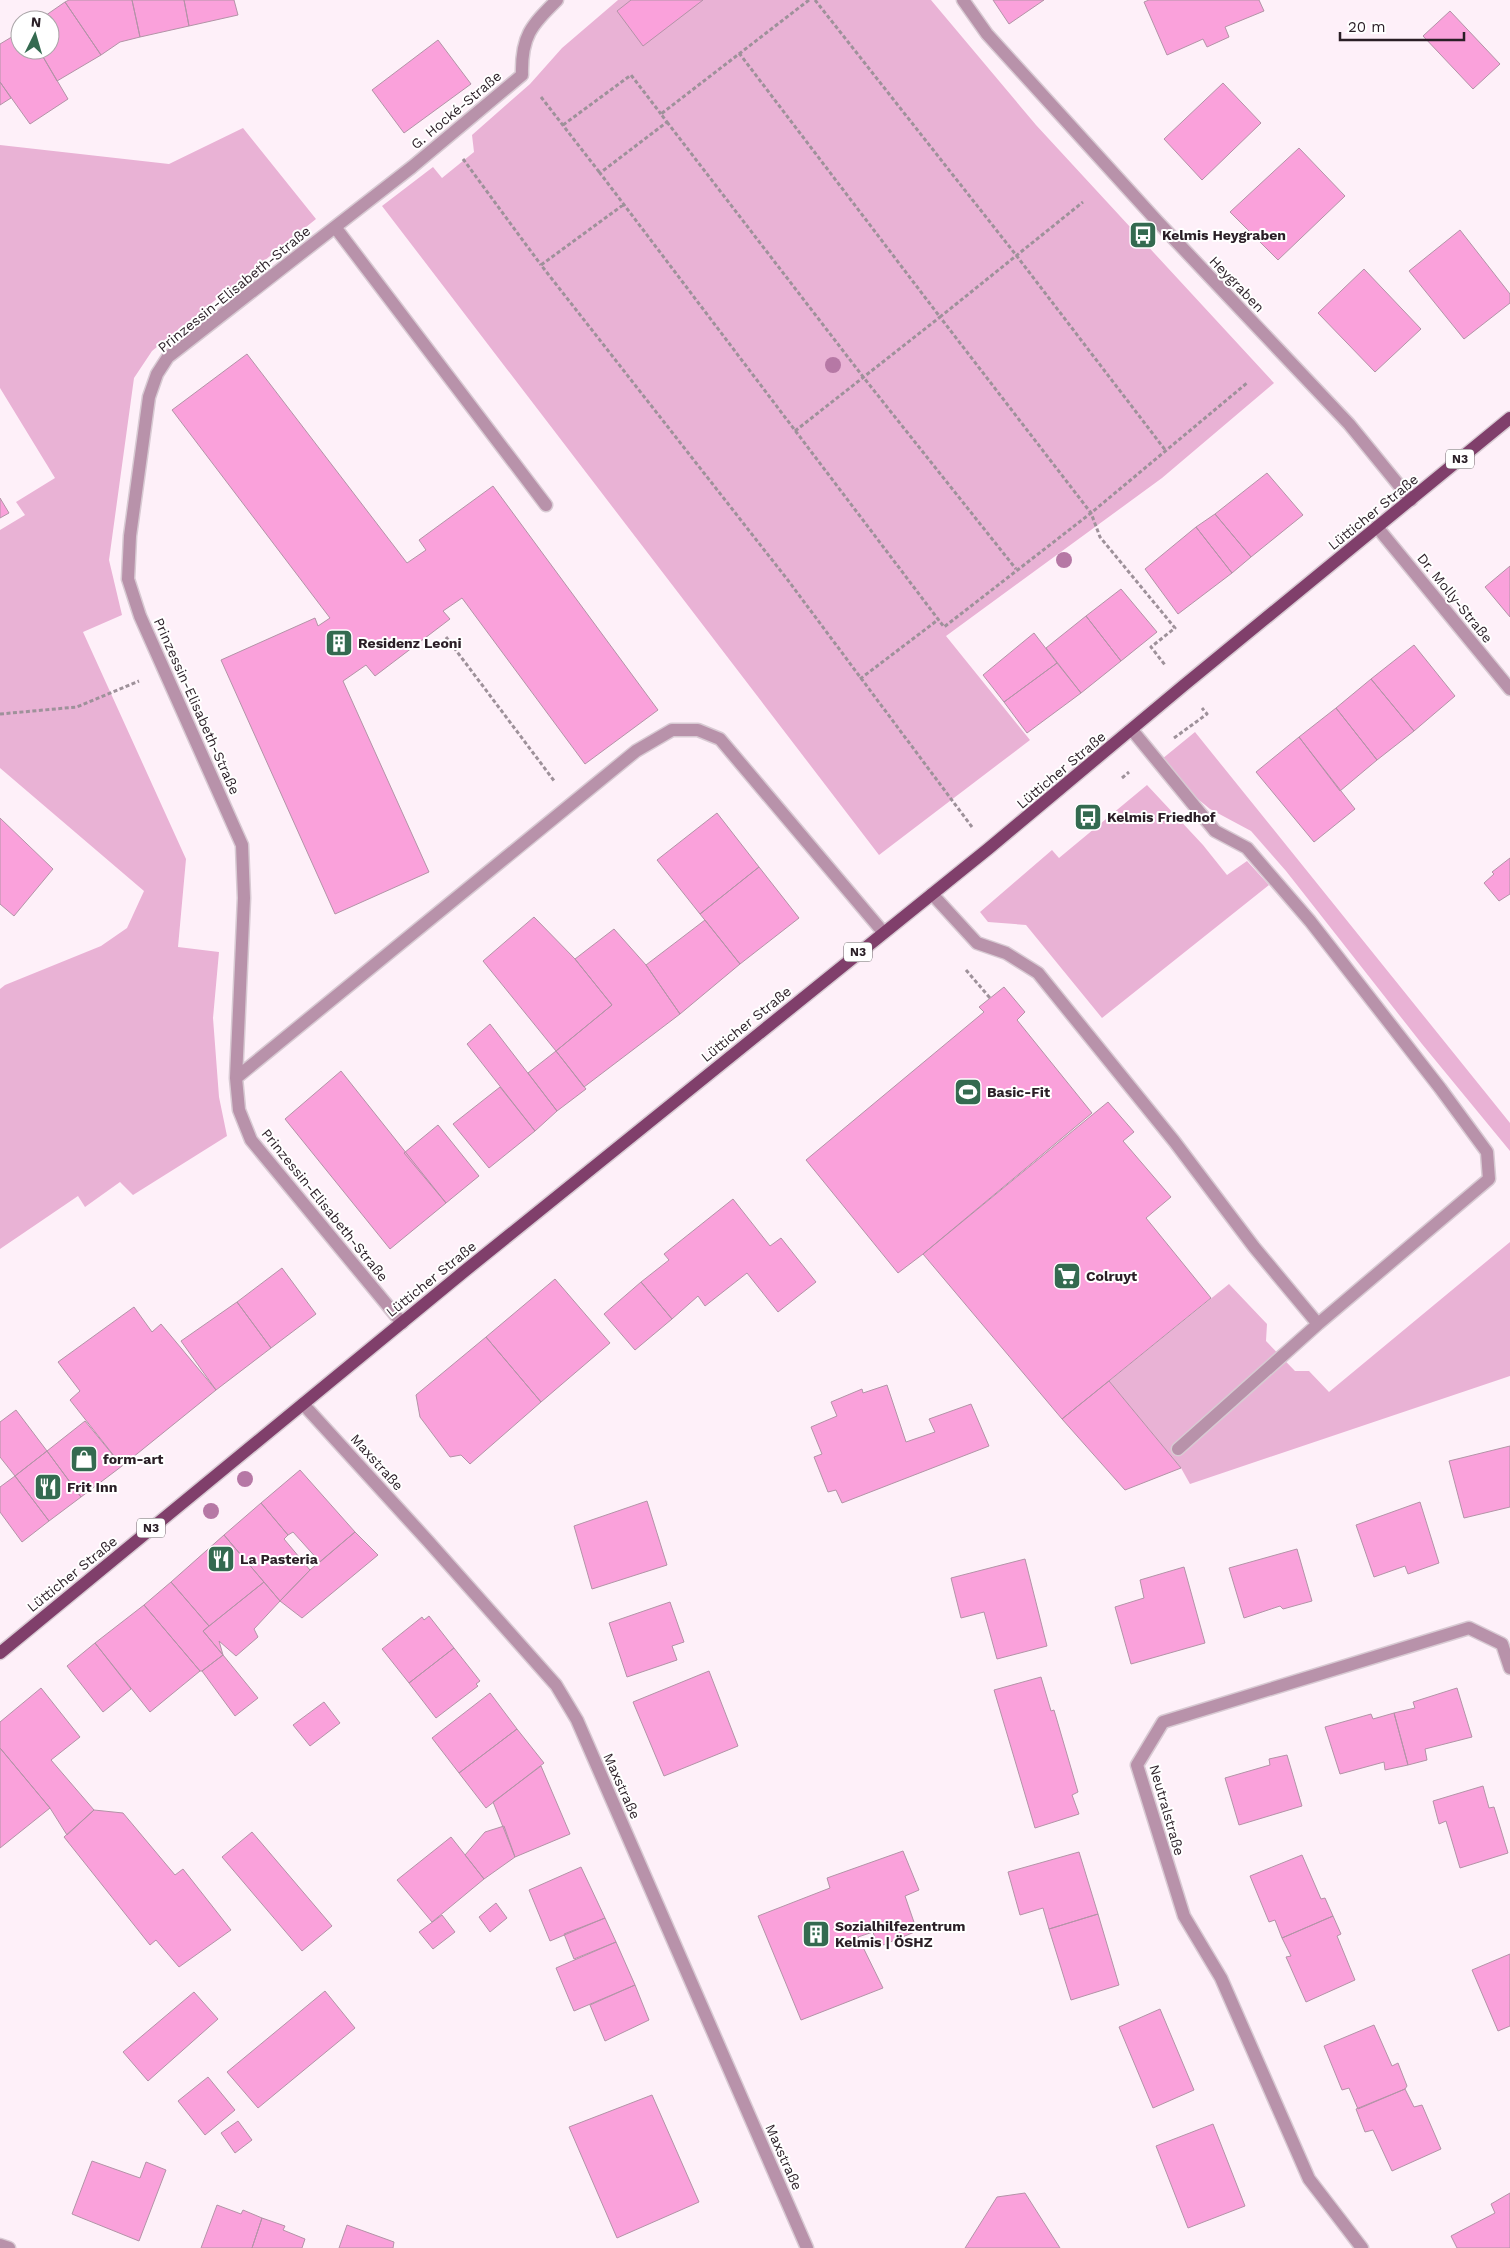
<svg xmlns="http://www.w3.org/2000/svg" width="1510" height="2248" font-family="'Work Sans',sans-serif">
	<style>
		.green { fill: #e9b2d5 }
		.building { fill: #faa1db; stroke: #b393a7 }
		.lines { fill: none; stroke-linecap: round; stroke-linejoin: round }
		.minor-casing { stroke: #d8cad3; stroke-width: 15 }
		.major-casing { stroke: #d8cad3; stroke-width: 15 }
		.path { stroke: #9e919a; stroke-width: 3; stroke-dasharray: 4 2.5; stroke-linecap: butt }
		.minor { stroke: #b892aa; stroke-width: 12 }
		.major { stroke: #803f6b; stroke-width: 12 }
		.tree { fill: #b678a5 }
		.labels { text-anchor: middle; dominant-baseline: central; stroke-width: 4; stroke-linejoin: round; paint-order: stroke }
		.shield { fill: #fff; stroke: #6a6267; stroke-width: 1 }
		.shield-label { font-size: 12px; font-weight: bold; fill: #2a1e26 }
		.street-label { font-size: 14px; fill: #2a1e26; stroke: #fff }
		.poi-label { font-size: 14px; font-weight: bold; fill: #2a1e26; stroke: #fff; text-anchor: start }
	</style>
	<rect width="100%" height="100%" fill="#fef0f9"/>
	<path class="green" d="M618,0h313l105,125 238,258 -112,95 -216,158 84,104 -151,115 -497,-649 51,-39 9,11 32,-26 -2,-17 58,-51 32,-36z
		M243,128l73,91 -164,132 -18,27 -25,182 13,55 -39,17 103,227 -8,88 41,5 -6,66 6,79 8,39 -94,59 -13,-13 -35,25 -7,-11 -78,53v-260l5,-4 96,-39 26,-18 17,-37 -144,-123v-238l25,-15 -9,-13 39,-24 -55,-90v-243l169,19z
		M1195,732l315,391v28l-88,-107 -136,-173 -35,-40 -41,-22 -22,-18 -26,-32z
		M1147,785l56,60 24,30 20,-14 22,24 -167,133 -76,-93 -38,-3 -8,-10 72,-62 7,8z
		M1510,1242v134l-320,108 -9,-16 -72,-87 120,-97 38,40 -1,17 29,30h14l20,21z"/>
	<path class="building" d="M69,0h63l8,37 -20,5 -19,13 -36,-53z
		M132,0h52l5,26 -49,11z
		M184,0h50l4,15 -49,11z
		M631,0h72l-60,46 -26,-35z
		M993,0h51l-35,24z
		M1149,0h110l5,11 -39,16 4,10 -22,10 -4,-8 -36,16 -23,-53z
		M65,2l36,53 -44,26 -18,-31h11v-30h-11z
		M1450,11l50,53 -27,25 -50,-53z
		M20,32v18h19l29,49 -38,25 -30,-42v-38z
		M438,40l33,44 -67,49 -32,-43z
		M0,82l11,16 -11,7z
		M1223,83l38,40 -59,57 -38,-41z
		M1299,148l46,48 -67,64 -48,-48z
		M1460,230l50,64v9l-46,36 -55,-68z
		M1364,269l57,60 -46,43 -57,-59z
		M247,354l160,209 19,-13 -7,-10 74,-54 165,224 -73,54 -123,-166 -19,13 7,8 -75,57 -9,-11 -23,16 86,191 -94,42 -114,-254 94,-42 3,8 12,-8 -158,-208z
		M1267,473l36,42 -52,42 -36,-43z
		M0,498l9,15 -9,5z
		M1215,514l36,43 -19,16 -36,-46z
		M1196,527l36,46 -54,41 -33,-45z
		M1510,566v51l-25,-30z
		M1121,589l36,43 -36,29 -35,-45z
		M1086,616l35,45 -40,32 -35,-45z
		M1034,633l23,30 -53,39 -21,-27z
		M1414,645l41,51 -41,35 -43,-52z
		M1057,663l24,30 -54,40 -23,-31z
		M1371,679l43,52 -37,29 -41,-52z
		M1336,708l41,52 -37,31 -41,-54z
		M1299,737l56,72 -41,33 -58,-70z
		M717,813l42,54 -59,47 -43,-54z
		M0,818l53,51 -39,47 -14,-12z
		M1510,858v36l-11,7 -15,-18 10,-9 -2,-2z
		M759,867l40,51 -59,46 -40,-50z
		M534,917l41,42 37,46 -56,46 -73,-90z
		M705,920l35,44 -60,50 -34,-49z
		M614,929l32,36 34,49 -96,73 -28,-36 56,-46 -37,-46z
		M1004,987l21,25 -8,8 75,93 -169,141 -25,19 -92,-113 178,-148 -5,-5z
		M490,1024l67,87 -22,20 -68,-87z
		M556,1051l30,38 -29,22 -29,-38z
		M341,1071l105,132 -56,46 -105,-130z
		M500,1087l35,44 -46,37 -36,-44z
		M1108,1102l26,30 -11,9 48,56 -25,21 65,80 -149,121 -139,-165z
		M438,1125l41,51 -33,27 -42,-50z
		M733,1199l37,47 11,-8 35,44 -38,30 -31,-39 -42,33 -7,-10 -26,23 -31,-37 28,-22 -5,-6z
		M282,1268l34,46 -45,34 -34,-46z
		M555,1279l55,64 -69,59 -55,-65z
		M641,1282l31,37 -37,31 -31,-36z
		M237,1302l34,46 -55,42 -35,-49z
		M134,1307l18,25 9,-8 55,66 -94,76 -52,-66 10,-9 -22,-29z
		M486,1337l55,65 -71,62 -9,-9 -11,2 -30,-40 -4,-22z
		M1109,1381l72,87 -56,22 -63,-71z
		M887,1385l19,57 29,-10 -6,-13 42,-15 18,42 -147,57 -6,-13 -8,2 -14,-35 8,-3 -11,-27 26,-11 -6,-14 31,-13 1,4z
		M16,1410l31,41 -32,25 -15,-19v-35z
		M85,1421l37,45 -41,31 -34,-46z
		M1510,1446v61l-46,11 -15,-57z
		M47,1451l34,46 -32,24 -34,-45z
		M300,1470l55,62 -35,30 -27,-30 -5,3 -27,-32z
		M15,1476l34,45 -27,21 -22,-30v-25z
		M647,1501l20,64 -75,24 -18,-63z
		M1420,1502l19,61 -31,11 -3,-8 -31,11 -18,-52z
		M261,1503l27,32 -4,4 26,31 -30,31 -56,-66z
		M355,1532l23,23 -76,63 -22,-17 30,-31z
		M224,1535l40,47 -55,44 -38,-44z
		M1297,1549l15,52 -29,8 -3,-3 -36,12 -15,-50z
		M1025,1559l22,87 -50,13 -13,-47 -23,6 -10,-40z
		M1184,1567l21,76 -74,21 -16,-57 29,-9 -4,-18z
		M171,1582l38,44 -6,5 20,24 -21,16h-2l-56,-66z
		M264,1582l16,19 -26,28 4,8 -22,19 -17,-15 4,14 -20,-24z
		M670,1602l14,40 -12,4 5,14 -50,17 -18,-54z
		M144,1605l56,66 -50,41 -55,-69z
		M429,1616l25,32 -45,35 -27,-34 40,-32 2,3z
		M95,1643l36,46 -28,23 -36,-46z
		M454,1648l26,33 -4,3 2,2 -42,32 -27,-35z
		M223,1655l35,43 -23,18 -33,-45z
		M709,1671l29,75 -74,30 -31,-74z
		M1041,1677l10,34 3,-1 24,82 -6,3 7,19 -44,14 -41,-138z
		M41,1688l39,49 -29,23 43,50 -27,25 -17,-27 -50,-60v-26z
		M1457,1688l15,49 -47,12 2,11 -19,5 -14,-52 21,-5 -2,-6z
		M490,1693l27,36 -58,44 -27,-35z
		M324,1702l16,21 -30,23 -17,-21z
		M1394,1713l14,52 -23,5 -1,-8 -44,12 -15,-47 46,-13 2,5z
		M517,1729l27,34 -58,45 -27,-35z
		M0,1748l50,60 -50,40z
		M1287,1755l15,51 -63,19 -14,-47 45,-13 -1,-6z
		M541,1766l29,68 -55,23 -22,-55z
		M1483,1786l6,22 5,-1 14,46 -48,15 -14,-47 -7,3 -6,-23z
		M94,1810l29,3 52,62 8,-6 48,61 -52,37 -23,-27 -6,5 -86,-108z
		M504,1826l11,31 -31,22 -19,-24 20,-23z
		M252,1832l80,94 -30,25 -80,-94z
		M451,1837l33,42 -52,43 -35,-42z
		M903,1851l16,39 -14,6 12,35 -39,16 -5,-15 -15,5 25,51 -82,32 -43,-104 72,-28 -3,-10z
		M1079,1852l19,62 -49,15 -6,-21 -23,7 -12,-43z
		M1302,1855l19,44 4,-1 8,18 -51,22 -7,-18 -6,2 -19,-46z
		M581,1867l24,51 -55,23 -21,-51z
		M496,1903l11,15 -17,14 -11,-15z
		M1098,1914l21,71 -48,15 -22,-71z
		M442,1915l13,17 -22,17 -14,-17z
		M1333,1916l8,18 -4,2 18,44 -49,22 -20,-45 5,-1 -9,-18z
		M605,1918l11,24 -42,17 -10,-25z
		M616,1942l19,43 -61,26 -18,-43z
		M1510,1954v72l-12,5 -26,-61z
		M635,1985l14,35 -44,21 -15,-36z
		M325,1991l30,37 -97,80 -31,-36z
		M194,1992l24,27 -70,62 -25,-29z
		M1160,2009l34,81 -41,18 -34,-81z
		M1374,2025l18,41 6,-3 9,23 -2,3 -47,20 -9,-21 -7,2 -18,-44z
		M208,2077l27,33 -30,25 -27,-34z
		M1405,2089l9,18 8,-2 19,44 -49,22 -19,-41 -8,2 -9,-23z
		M652,2095l47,107 -82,36 -48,-111z
		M238,2121l14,19 -17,13 -14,-20z
		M1213,2124l32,82 -57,22 -32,-82z
		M92,2161l48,17 6,-16 20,8 -27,71 -67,-27z
		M1025,2193l35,55h-95l32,-51z
		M1510,2193v55h-53l-6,-12 44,-23 -4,-9z
		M217,2205l24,9 2,-4 19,8 -10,30h-51z
		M262,2218l23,8 -2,4 22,9 -3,9h-50z
		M347,2225l47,17 -1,6h-54z"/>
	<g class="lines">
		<g class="minor-casing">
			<path id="minor" d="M963,0l24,34 170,187 192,203 62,76
				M335,227l211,278
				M1377,527l133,162
				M1132,730l83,101 32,17 63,73 130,167 47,64 2,27 -171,145 -140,125
				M932,894l45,49 29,10 32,20 136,168 80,106 64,77
				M236,1078l400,-327 36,-21h26l22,9 163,193
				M402,1323l-151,-183 -12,-30 -3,-32 8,-180 -2,-53 -102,-229 -12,-37 2,-43 19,-139 8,-23 11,-17 244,-190 110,-92c-1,-39 9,-49 35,-75
				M303,1404l125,137 128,144 21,35 230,528
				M0,2245l9,3
				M1362,2248l-53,-69 -88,-201 -37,-62 -47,-151 26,-43 306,-94 33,16 8,24"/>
		</g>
		<g class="major-casing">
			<path id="major" d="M0,1653l461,-379 527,-425 195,-163 327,-268"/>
		</g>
		<path class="path" d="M809,0l-148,114 6,8 -67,51 344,454 147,-114 156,-130
			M815,0l201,255 150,196
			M739,53l201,264 143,-115
			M541,97l59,76
			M667,122l197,256 152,191
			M563,125l68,-50 30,39
			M463,159l78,106
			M623,205l-82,60 246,314 185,248
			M795,431l145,-114 151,196 9,24 75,91 -24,19 14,18
			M446,637l109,145
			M860,679l79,-60
			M0,714l77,-7 62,-26
			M1174,738l33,-24 -5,-6
			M1122,778l7,-6
			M966,970l24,28"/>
		<use href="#minor" class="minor"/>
		<use href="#major" class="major"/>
	</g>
	<g class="tree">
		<circle cx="833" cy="365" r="8"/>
		<circle cx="1064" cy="560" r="8"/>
		<circle cx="245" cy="1479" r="8"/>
		<circle cx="211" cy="1511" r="8"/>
	</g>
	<defs>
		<g id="bus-square" transform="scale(1.4375)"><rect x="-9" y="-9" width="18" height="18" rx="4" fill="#346a50" stroke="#fff"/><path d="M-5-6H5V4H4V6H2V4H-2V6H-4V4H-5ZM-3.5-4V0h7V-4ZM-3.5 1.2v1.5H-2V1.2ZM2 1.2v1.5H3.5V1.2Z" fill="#fff"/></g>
		<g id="building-square" transform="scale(1.4375)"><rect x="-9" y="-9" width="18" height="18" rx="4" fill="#346a50" stroke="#fff"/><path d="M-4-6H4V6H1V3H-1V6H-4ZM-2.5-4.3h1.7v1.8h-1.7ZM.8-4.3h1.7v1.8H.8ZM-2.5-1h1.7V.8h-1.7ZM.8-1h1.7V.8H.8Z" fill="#fff"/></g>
		<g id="stadium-square" transform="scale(1.4375)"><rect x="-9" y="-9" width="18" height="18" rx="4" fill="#346a50" stroke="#fff"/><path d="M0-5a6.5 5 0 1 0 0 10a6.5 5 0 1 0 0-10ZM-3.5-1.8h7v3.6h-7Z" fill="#fff"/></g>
		<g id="supermarket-square" transform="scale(1.4375)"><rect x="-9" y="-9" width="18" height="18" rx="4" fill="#346a50" stroke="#fff"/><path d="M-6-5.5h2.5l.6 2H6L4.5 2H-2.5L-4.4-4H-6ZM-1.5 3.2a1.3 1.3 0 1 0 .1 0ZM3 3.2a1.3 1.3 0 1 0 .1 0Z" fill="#fff"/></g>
		<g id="shop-square" transform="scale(1.4375)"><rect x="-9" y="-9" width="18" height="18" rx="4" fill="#346a50" stroke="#fff"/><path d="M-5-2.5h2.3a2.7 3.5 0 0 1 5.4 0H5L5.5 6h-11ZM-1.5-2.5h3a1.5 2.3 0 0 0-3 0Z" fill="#fff"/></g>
		<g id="restaurant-square" transform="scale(1.4375)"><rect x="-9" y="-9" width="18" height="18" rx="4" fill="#346a50" stroke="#fff"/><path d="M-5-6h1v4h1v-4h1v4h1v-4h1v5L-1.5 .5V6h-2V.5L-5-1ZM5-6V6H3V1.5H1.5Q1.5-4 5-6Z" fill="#fff"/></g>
	</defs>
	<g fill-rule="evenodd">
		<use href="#bus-square" x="1143" y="235"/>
		<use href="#building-square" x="339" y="643"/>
		<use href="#bus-square" x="1088" y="817"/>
		<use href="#stadium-square" x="968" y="1092"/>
		<use href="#supermarket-square" x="1067" y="1276"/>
		<use href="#shop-square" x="84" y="1459"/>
		<use href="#restaurant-square" x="48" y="1487"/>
		<use href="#restaurant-square" x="221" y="1559"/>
		<use href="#building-square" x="816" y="1934"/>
	</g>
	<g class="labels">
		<g class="shield">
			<rect x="1446" y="449.5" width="28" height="19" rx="4"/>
			<rect x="844" y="942.5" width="28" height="19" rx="4"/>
			<rect x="137" y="1518.5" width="28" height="19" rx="4"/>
		</g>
		<g class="shield-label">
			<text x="1460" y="459">N3</text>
			<text x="858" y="952">N3</text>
			<text x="151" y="1528">N3</text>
		</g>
		<g class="street-label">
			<text transform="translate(456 110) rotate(-40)">G. Hocké-Straße</text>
			<text transform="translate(1237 284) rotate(46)">Heygraben</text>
			<text transform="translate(234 289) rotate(-39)">Prinzessin-Elisabeth-Straße</text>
			<text transform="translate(1373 512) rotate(-39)">Lütticher Straße</text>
			<text transform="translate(1455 598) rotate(51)">Dr. Molly-Straße</text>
			<text transform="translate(197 706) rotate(66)">Prinzessin-Elisabeth-Straße</text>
			<text transform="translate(1061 770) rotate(-40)">Lütticher Straße</text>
			<text transform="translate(746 1024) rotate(-39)">Lütticher Straße</text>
			<text transform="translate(325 1205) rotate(51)">Prinzessin-Elisabeth-Straße</text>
			<text transform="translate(431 1279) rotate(-39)">Lütticher Straße</text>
			<text transform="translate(377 1462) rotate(48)">Maxstraße</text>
			<text transform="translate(72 1574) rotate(-39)">Lütticher Straße</text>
			<text transform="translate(622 1786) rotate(66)">Maxstraße</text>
			<text transform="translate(1167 1810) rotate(74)">Neutralstraße</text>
			<text transform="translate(784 2157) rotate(66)">Maxstraße</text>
		</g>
		<g class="poi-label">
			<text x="1162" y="235">Kelmis Heygraben</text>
			<text x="358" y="643">Residenz Leoni</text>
			<text x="1107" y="817">Kelmis Friedhof</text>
			<text x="987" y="1092">Basic-Fit</text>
			<text x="1086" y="1276">Colruyt</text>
			<text x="103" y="1459">form-art</text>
			<text x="67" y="1487">Frit Inn</text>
			<text x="240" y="1559">La Pasteria</text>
			<text x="835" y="1926">Sozialhilfezentrum<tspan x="835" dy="16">Kelmis | ÖSHZ</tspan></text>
		</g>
	</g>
	<g transform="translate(35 35) rotate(5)"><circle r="24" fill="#ffffff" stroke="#aaa5a8"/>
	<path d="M0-4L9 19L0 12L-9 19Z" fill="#346a50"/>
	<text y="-8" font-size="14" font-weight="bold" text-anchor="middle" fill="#2a1e26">N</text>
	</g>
	<path d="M1340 32v8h124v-8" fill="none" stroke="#2a1e26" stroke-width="2.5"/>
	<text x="1348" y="32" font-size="15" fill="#2a1e26" stroke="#ffffff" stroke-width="4" paint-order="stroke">20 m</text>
</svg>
